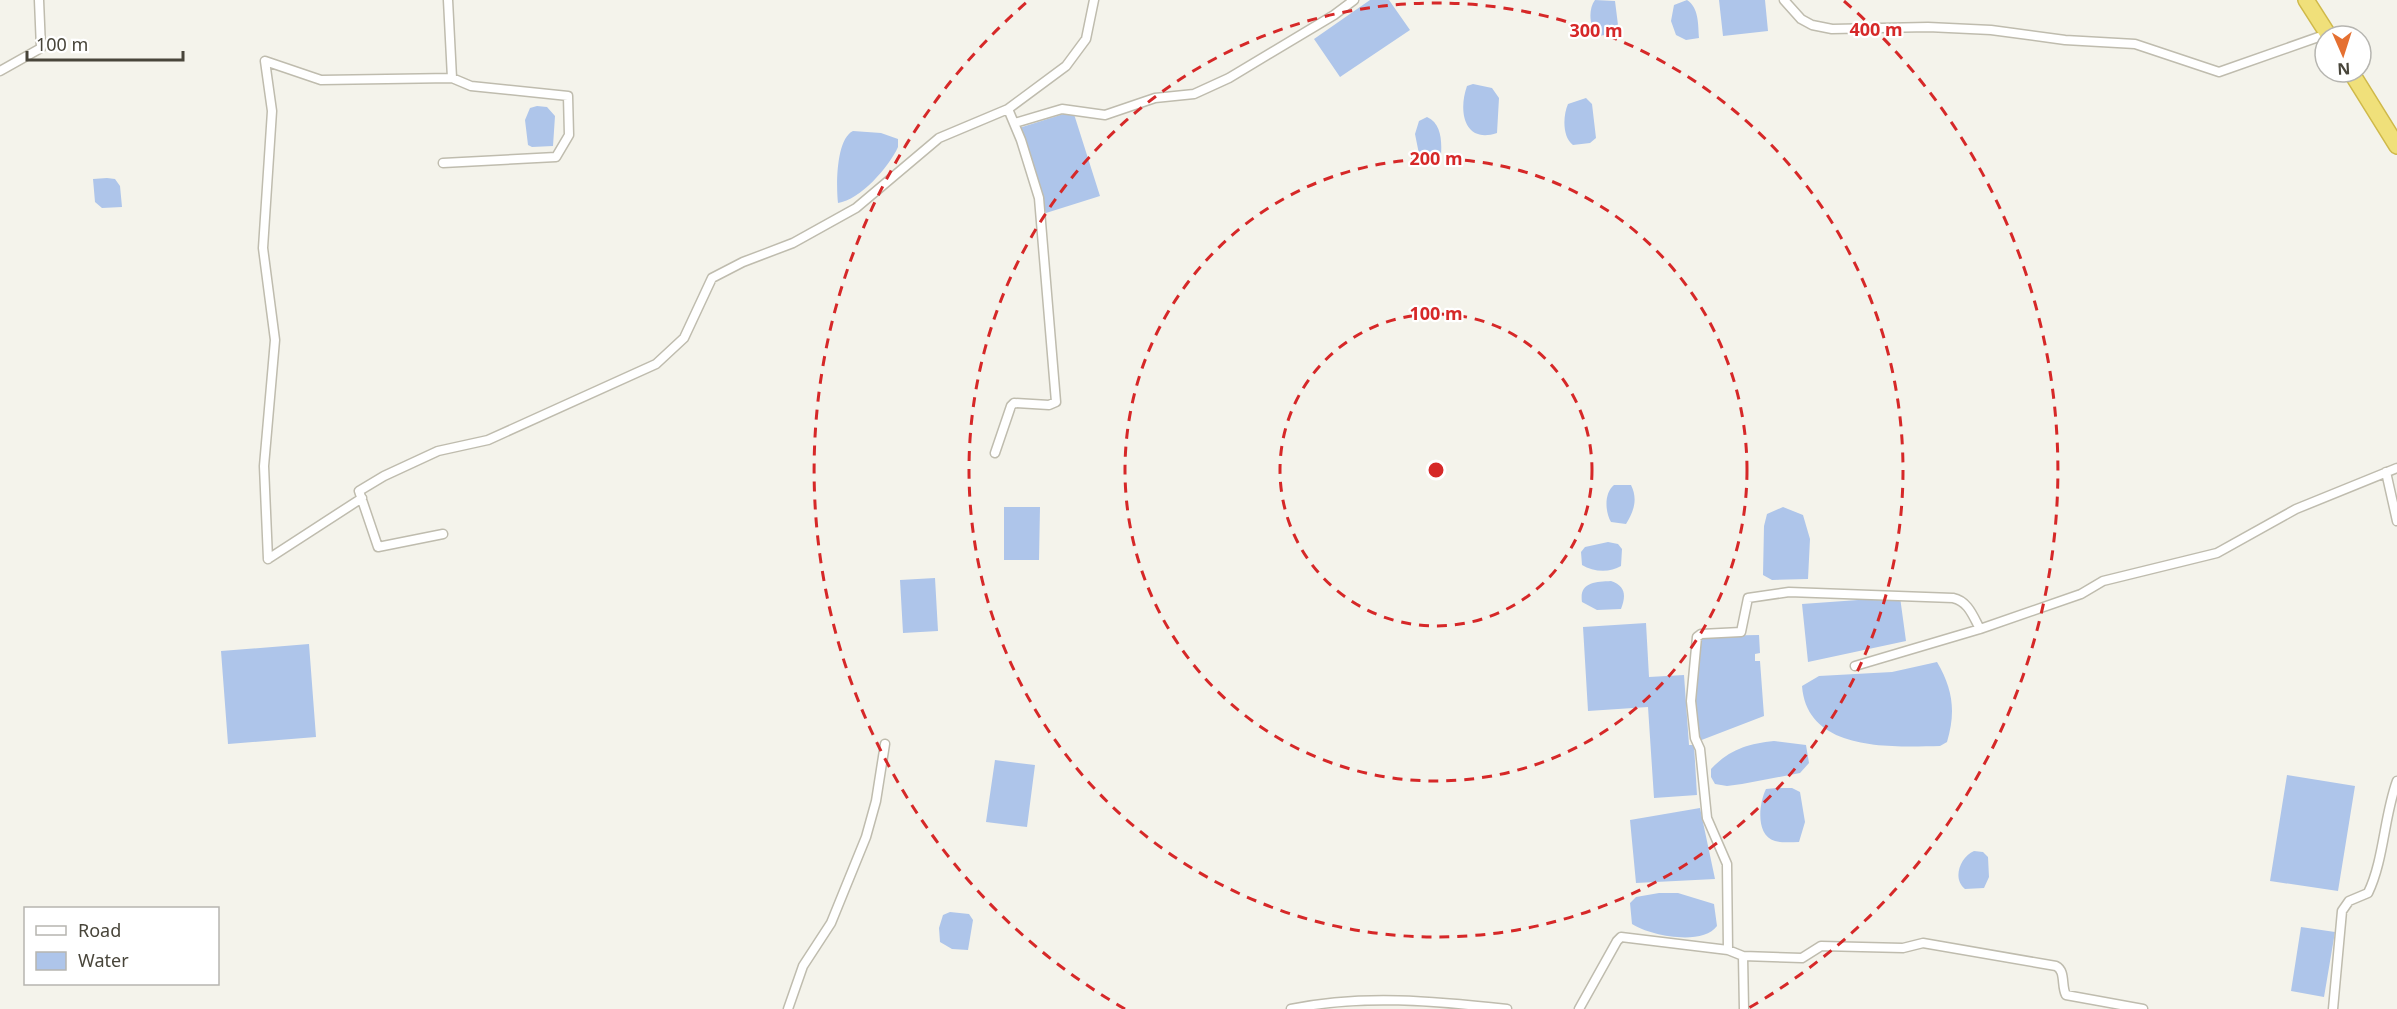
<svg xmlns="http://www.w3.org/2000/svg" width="2397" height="1009" font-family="'Noto Sans',sans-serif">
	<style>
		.water { fill: #aec5ea }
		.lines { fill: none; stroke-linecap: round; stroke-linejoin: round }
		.street-casing { stroke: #bfbcae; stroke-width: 11 }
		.highway-casing { stroke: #cfb94a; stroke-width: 18 }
		.street { stroke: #fff; stroke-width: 8 }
		.highway { stroke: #f0e07a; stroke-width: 15 }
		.ring { fill: none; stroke: #d62828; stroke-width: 3; stroke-dasharray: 10 8 }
		.centre { fill: #d62828; stroke: #fff; stroke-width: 3 }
		.ring-label { font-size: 18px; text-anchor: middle; font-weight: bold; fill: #d62828; stroke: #fff; stroke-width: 4.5; stroke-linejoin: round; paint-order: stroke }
	</style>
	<rect width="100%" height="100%" fill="#f4f3eb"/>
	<path class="water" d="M1370,0h19l21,30 -70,47 -26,-38z
		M1595,0l20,1 4,32 -21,3c-9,-9 -10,-27 -3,-36z
		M1687,0c12,8 11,24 12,38l-13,2 -10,-5 -5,-14 3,-16z
		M1719,0h46l3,31 -45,5z
		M1473,84l19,4 7,10 -2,35c-33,11 -39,-22 -30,-47z
		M1586,98l6,6 4,34 -6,5 -17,2c-11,-8 -10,-30 -5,-41z
		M537,106l10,1 8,9 -2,30 -21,1 -4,-2 -3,-25 5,-12z
		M1073,111l27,85 -54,17 -27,-85z
		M1427,117c14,6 15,23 14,38l-8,5 -13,-1 -5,-25 4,-13z
		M853,131l28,2 17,6v8c-9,20 -38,53 -60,56 -2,-17 -2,-64 15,-72z
		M107,178l8,1 5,7 2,21 -20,1 -7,-6 -2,-23z
		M1614,485h17c7,14 3,26 -5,39l-15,-2c-6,-10 -7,-29 3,-37z
		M1004,507h36l-1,53h-35z
		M1783,507l20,8 7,24 -2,40 -36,1 -9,-5 1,-49 3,-12z
		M1608,542l10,2 4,5 -1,17c-11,7 -28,6 -39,-1l-1,-13 4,-5z
		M935,578l3,53 -35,2 -3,-53z
		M1611,581c15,5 15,15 10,28l-24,1 -15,-8c-3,-20 13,-20 29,-21z
		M1900,597l6,44 -98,21 -6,-58z
		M1646,623l3,54 35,-2 5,70h5l3,50 -43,3 -6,-91 -60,4 -5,-84z
		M1759,635l1,18 -5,1v7h5l4,55 -65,25 -5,-39 8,-66z
		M309,644l7,93 -88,7 -7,-93z
		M1937,662c16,27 19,50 10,80l-7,4c-49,1 -133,6 -138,-60l17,-10 73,-4z
		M1774,741l32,4 3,18 -9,10 -58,11 -15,2 -12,-2 -4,-7v-8c19,-20 37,-25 63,-28z
		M995,760l40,5 -8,62 -41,-5z
		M2287,775l68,11 -17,105 -68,-10z
		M1777,788h15l8,4 5,30 -6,20c-8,0 -17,1 -24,-1 -20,-6 -16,-38 -9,-52z
		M1700,808l15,71 -79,4 -6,-63z
		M1974,851l9,1 5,5 1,20 -5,11 -19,1c-13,-10 -5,-32 9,-38z
		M1659,893h19l36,11 3,22c-14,20 -67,10 -85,-2l-2,-21 6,-6z
		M950,912l19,2 4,6 -5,30 -16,-1 -12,-7 -1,-14 4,-13z
		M2301,927l34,5 -11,65 -33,-6z"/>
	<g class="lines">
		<g class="street-casing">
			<path id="street" d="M1784,0l17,19 11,6 20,4 96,-2 63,3 74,10 70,4 84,28 108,-38
				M0,71l41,-23 -2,-48
				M1015,123l47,-14 43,6 50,-17 39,-4 35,-16 105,-63 20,-15
				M443,163l113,-6 13,-22 -1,-39 -97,-10 -19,-8
				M995,453l16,-47 3,-3 35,2 7,-3 -17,-204 -18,-58 -13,-31
				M2386,472l11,49
				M443,534l-65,13 -19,-56 25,-15 54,-25 50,-11 168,-76 28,-26 28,-60 31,-16 50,-19 63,-35 83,-70 69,-29 58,-43 20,-27 8,-39
				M268,559l-4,-93 11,-126 -12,-92 9,-137 -7,-50 56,19 131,-2 -4,-78
				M268,559l94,-61
				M1855,666l125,-37 101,-35 22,-13 114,-28 79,-44 101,-41
				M1743,956l59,2 19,-12 82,2 20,-5 133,23c10,5 5,20 10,29l77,14
				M788,1009l15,-43 28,-43 35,-86 10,-36 9,-57
				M1291,1009c70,-15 145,-8 216,0
				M1579,1009l38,-68 4,-4 107,13
				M1744,1009l-1,-53 -15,-6 -1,-86 -20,-46 -7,-69 -5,-11 -4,-37 6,-64 4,-3 40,-2 7,-34 41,-6 164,6c15,3 20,18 27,31
				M2333,1009l9,-98 7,-10 19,-8c16,-33 16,-77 29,-112"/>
		</g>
		<g class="highway-casing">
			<path id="highway" d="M2306,0l23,36
				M2351,72l46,74"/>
		</g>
		<use href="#street" class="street"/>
		<use href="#highway" class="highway"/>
	</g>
	<g class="ring">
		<circle cx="1436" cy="470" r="156"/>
		<circle cx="1436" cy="470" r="311"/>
		<circle cx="1436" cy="470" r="467"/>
		<path d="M1125 1009A622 622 0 0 1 1028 1M1844 1A622 622 0 0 1 1747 1009"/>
	</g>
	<circle cx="1436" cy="470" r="9" class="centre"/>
	<g class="ring-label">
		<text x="1876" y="36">400 m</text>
		<text x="1596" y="37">300 m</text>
		<text x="1436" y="165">200 m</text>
		<text x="1436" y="320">100 m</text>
	</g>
	<rect x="24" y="907" width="195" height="78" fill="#ffffff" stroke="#b6b5b0" stroke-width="1.5"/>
	<rect x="36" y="926" width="30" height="9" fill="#ffffff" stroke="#b6b5b0" stroke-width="1.5"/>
	<text x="78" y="937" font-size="18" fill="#48453a">Road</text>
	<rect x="36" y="952" width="30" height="18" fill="#aec5ea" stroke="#b6b5b0" stroke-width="1.5"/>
	<text x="78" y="967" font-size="18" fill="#48453a">Water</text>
	<g transform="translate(2343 54) rotate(177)"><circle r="28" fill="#ffffff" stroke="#b6b5b0" stroke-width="1.5"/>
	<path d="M0-4.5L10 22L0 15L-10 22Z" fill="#e57031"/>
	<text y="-9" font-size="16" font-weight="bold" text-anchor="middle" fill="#48453a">N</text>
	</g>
	<path d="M27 51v9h156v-9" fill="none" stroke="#48453a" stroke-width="3"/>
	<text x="36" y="51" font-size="18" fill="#48453a" stroke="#ffffff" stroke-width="4.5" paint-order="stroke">100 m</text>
</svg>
